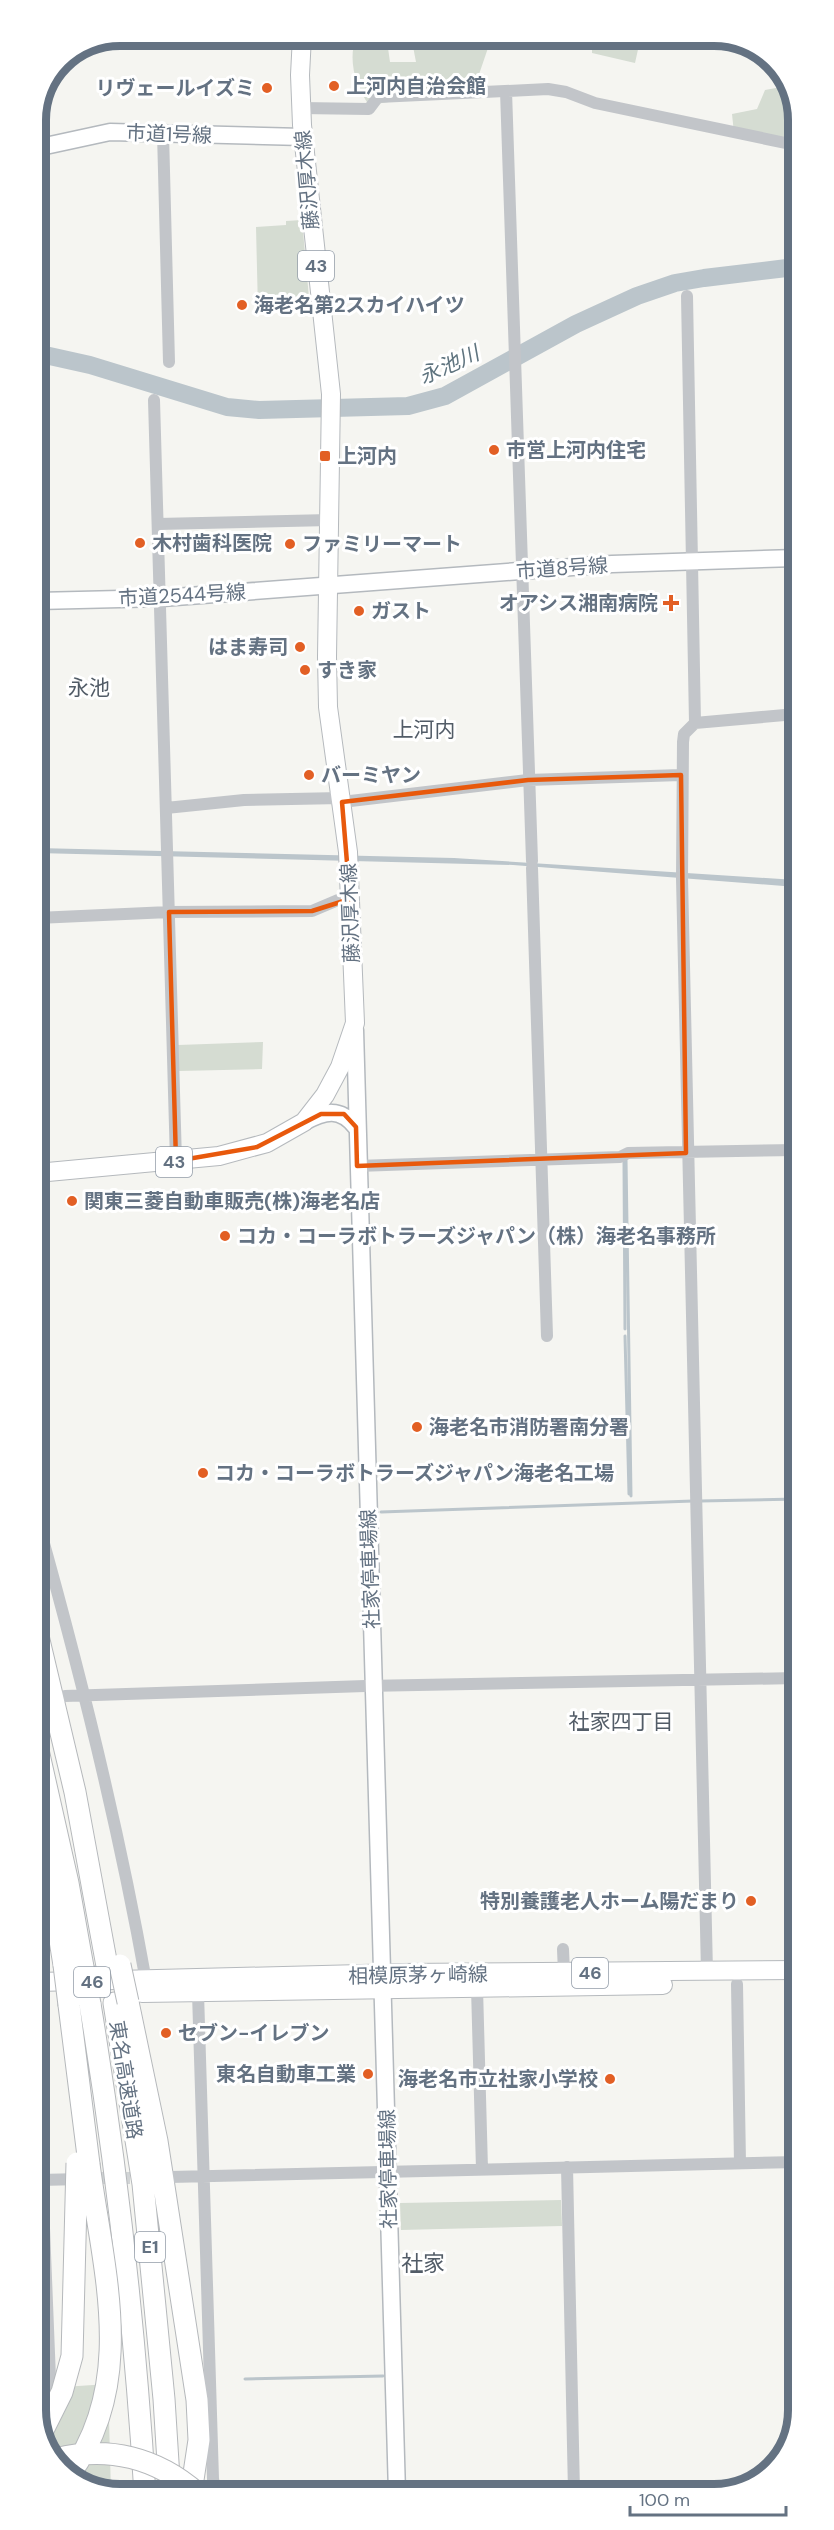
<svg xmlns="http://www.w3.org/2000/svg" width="834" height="2530" font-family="'DM Sans','Noto Sans JP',sans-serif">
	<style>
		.green { fill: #d5dcd2 }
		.water { fill: #bbc5cb }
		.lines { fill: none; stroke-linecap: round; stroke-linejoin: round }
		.stream { stroke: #bbc5cb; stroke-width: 3 }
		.river { stroke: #bbc5cb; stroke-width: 18 }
		.street-tunnel { stroke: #d1d4d5; stroke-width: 12; stroke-dasharray: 12 6; stroke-linecap: butt }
		.secondary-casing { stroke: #b4b9be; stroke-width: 19 }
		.primary-casing { stroke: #b5b9bd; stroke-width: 20 }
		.highway-casing { stroke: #b5b8bb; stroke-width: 23 }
		.street { stroke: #c2c5c9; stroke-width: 12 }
		.secondary { stroke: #fff; stroke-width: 16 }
		.primary { stroke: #fff; stroke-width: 18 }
		.highway { stroke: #fff; stroke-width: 21 }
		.highway-bridge-casing { stroke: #b5b8bb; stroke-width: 23; stroke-linecap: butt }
		.highway-bridge { stroke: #fff; stroke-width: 21 }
		.marked { fill: none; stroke: #e8590c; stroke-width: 4.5; stroke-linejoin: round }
		.poi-dot { fill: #e25f24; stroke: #fff; stroke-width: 2 }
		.labels { text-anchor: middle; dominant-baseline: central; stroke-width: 6; stroke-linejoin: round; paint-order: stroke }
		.shield { fill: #fff; stroke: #929ca8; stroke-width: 1.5 }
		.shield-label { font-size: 18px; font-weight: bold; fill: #647282 }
		.poi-label { font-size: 20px; font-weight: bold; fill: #647282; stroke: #fff; text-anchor: start }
		.street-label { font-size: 20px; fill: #647282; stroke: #fff }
		.water-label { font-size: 21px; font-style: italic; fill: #5f747f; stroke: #fff }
		.neighbourhood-label { font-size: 21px; fill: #525c67; stroke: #fff }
		.quarter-label { font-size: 22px; fill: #525c67; stroke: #fff }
		.rim { fill: none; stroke: #647282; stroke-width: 8 }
	</style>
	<rect width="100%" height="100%" fill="#f5f5f1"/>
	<path class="green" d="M357,36h49v4h-15l-3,8 2,14h26l-5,-26h74l3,12 -13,38 -21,6 -85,13c-14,-19 -22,-48 -12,-69z
		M592,36h49l-6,27 -43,-10z
		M787,86l8,13v41l-61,-7 -2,-19 25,-5 8,-19z
		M302,220l8,89 -2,2 -50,-1 -2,-83 30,-2v-4z
		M263,1042l-1,27 -83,2 -1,-26z
		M561,2200l1,26 -161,4 -1,-27z
		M108,2384l3,108 -46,-19 -26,-42 24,-44z"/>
	<path class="water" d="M37,848l417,10 342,22v7l-283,-22 -476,-12z"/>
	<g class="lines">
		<path class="stream" d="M626,1159l5,337
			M624,1162l1,167
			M625,1336l4,158
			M700,1501l97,-2
			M381,1512l312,-11
			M245,2379l138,-3"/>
		<path class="river" d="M36,353l54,12 137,42 32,3 149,-4 37,-10 131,-72 61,-28 38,-13 29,-5 91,-11"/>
		<path class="street-tunnel" d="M100,2178h46"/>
		<g class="secondary-casing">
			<path id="secondary" d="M36,148l74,-16 193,5
				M37,601l125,-3 450,-34 184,-6
				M355,1030l42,1463
				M304,1122c21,-11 36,-15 52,5"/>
		</g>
		<g class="primary-casing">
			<path id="primary" d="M37,1173l182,-17 48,-13 37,-21 21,-27 15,-28 15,-44 -7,-171 -20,-145 -1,-50 4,-263 -29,-269 -2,-50 2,-39
				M38,1982l362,-9 397,-3
				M142,1993l521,-8"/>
		</g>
		<g class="highway-casing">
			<path id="highway" d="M38,1636l37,156 32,174
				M38,1750l30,133 15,84
				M41,1823l23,142
				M128,2002l29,139 40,259 2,40 -8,53
				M114,2003l29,181 21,215 6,95
				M90,2004c27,163 45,325 55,490
				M69,2005l20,159"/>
		</g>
		<path class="street" d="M279,36l23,4
			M506,91l26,770
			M301,108l68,1 9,-12 170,-8 18,3 29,11 200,42
			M163,133l6,229
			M687,296l8,427 -11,11 -1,8 -1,136 25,1094
			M154,400l22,761
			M158,524l172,-4
			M695,723l101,-9
			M342,802l186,-22 153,-5
			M166,808l78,-8 97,-2
			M532,868l15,468
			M37,918l132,-6 143,-1 26,-11 12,-1
			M357,1166l263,-9 8,-4 168,-3
			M38,1522c43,153 80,302 108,459
			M65,1696l300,-10 432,-8
			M563,1949l1,24
			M737,1984l3,179
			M477,1988l5,181
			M198,1993l15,486 3,14
			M38,2078l12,300 -2,28
			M567,2167l7,325
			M170,2177l628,-15
			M39,2180l43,-1"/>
		<use href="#secondary" class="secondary"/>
		<use href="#primary" class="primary"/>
		<use href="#highway" class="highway"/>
		<g class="highway-bridge-casing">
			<path id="highway-bridge" d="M64,1965l5,40
				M120,1965l8,37
				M83,1967l7,37
				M41,2434l21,-42 10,-36 5,-193
				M56,2459c52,-14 101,-1 141,34
				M69,2475c69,-93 34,-205 20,-311"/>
		</g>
		<use href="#highway-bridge" class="highway-bridge"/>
	</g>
	<path class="marked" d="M681,775l5,378 -329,13 -1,-39 -12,-13h-23l-64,33 -81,14 -7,-249 143,-1 38,-12 -8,-97 186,-22z"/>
	<g class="poi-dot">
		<circle cx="334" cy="86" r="6"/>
		<circle cx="267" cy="88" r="6"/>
		<circle cx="242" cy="305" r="6"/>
		<circle cx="494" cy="450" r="6"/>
		<rect x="319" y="450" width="12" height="12" rx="3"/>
		<circle cx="140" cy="543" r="6"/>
		<circle cx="290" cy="544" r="6"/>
		<path d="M668 594h6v6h6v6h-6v6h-6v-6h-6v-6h6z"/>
		<circle cx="359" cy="611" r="6"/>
		<circle cx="300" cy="647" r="6"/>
		<circle cx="305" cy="670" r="6"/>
		<circle cx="309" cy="775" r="6"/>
		<circle cx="72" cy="1201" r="6"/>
		<circle cx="225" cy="1236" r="6"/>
		<circle cx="417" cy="1427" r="6"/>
		<circle cx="203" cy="1473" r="6"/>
		<circle cx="751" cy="1901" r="6"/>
		<circle cx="166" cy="2033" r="6"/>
		<circle cx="368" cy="2074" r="6"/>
		<circle cx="610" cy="2079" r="6"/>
	</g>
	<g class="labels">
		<g class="shield">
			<rect x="298" y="251" width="36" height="30" rx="4.5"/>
			<rect x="156" y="1147" width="36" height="30" rx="4.5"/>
			<rect x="572" y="1958" width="36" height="30" rx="4.5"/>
			<rect x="74" y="1967" width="36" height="30" rx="4.5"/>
			<rect x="135" y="2232" width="30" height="30" rx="4.5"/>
		</g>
		<g class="shield-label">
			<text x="316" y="266">43</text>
			<text x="174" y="1162">43</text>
			<text x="590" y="1973">46</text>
			<text x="92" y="1982">46</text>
			<text x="150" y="2247">E1</text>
		</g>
		<g class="poi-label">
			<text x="346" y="86">上河内自治会館</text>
			<text x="255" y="88" text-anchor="end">リヴェールイズミ</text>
			<text x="254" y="305">海老名第2スカイハイツ</text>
			<text x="506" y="450">市営上河内住宅</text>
			<text x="337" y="456">上河内</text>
			<text x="152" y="543">木村歯科医院</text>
			<text x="302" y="544">ファミリーマート</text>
			<text x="658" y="603" text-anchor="end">オアシス湘南病院</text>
			<text x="371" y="611">ガスト</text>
			<text x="288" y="647" text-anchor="end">はま寿司</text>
			<text x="317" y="670">すき家</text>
			<text x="321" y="775">バーミヤン</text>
			<text x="84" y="1201">関東三菱自動車販売(株)海老名店</text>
			<text x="237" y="1236">コカ・コーラボトラーズジャパン（株）海老名事務所</text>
			<text x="429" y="1427">海老名市消防署南分署</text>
			<text x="215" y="1473">コカ・コーラボトラーズジャパン海老名工場</text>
			<text x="739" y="1901" text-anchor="end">特別養護老人ホーム陽だまり</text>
			<text x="178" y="2033">セブン-イレブン</text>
			<text x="356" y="2074" text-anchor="end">東名自動車工業</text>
			<text x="598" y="2079" text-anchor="end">海老名市立社家小学校</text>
		</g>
		<g class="street-label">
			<text transform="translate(169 134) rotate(2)">市道1号線</text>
			<text transform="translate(307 180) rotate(-95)">藤沢厚木線</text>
			<text transform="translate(562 568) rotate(-4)">市道8号線</text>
			<text transform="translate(182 595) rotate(-3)">市道2544号線</text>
			<text transform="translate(350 913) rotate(-92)">藤沢厚木線</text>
			<text transform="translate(370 1569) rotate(-92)">社家停車場線</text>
			<text transform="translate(418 1975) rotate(-1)">相模原茅ヶ崎線</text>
			<text transform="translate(126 2080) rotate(81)">東名高速道路</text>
			<text transform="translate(388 2169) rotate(-91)">社家停車場線</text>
		</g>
		<g class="water-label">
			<text transform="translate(449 365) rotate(-24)">永池川</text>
		</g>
		<g class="neighbourhood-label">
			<text x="89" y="688">永池</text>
			<text x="424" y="730">上河内</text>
			<text x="621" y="1722">社家四丁目</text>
		</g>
		<g class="quarter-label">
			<text x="423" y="2263">社家</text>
		</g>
	</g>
	<path d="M0 0H834V2530H0ZM120 46H714A74 74 0 0 1 788 120V2410A74 74 0 0 1 714 2484H120A74 74 0 0 1 46 2410V120A74 74 0 0 1 120 46Z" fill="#fff" fill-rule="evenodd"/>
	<path class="rim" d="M120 46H714A74 74 0 0 1 788 120V2410A74 74 0 0 1 714 2484H120A74 74 0 0 1 46 2410V120A74 74 0 0 1 120 46Z"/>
	<path d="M630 2506v9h156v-9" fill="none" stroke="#647282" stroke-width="3"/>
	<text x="639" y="2506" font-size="18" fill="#647282" stroke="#ffffff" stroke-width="4.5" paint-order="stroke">100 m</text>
</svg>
